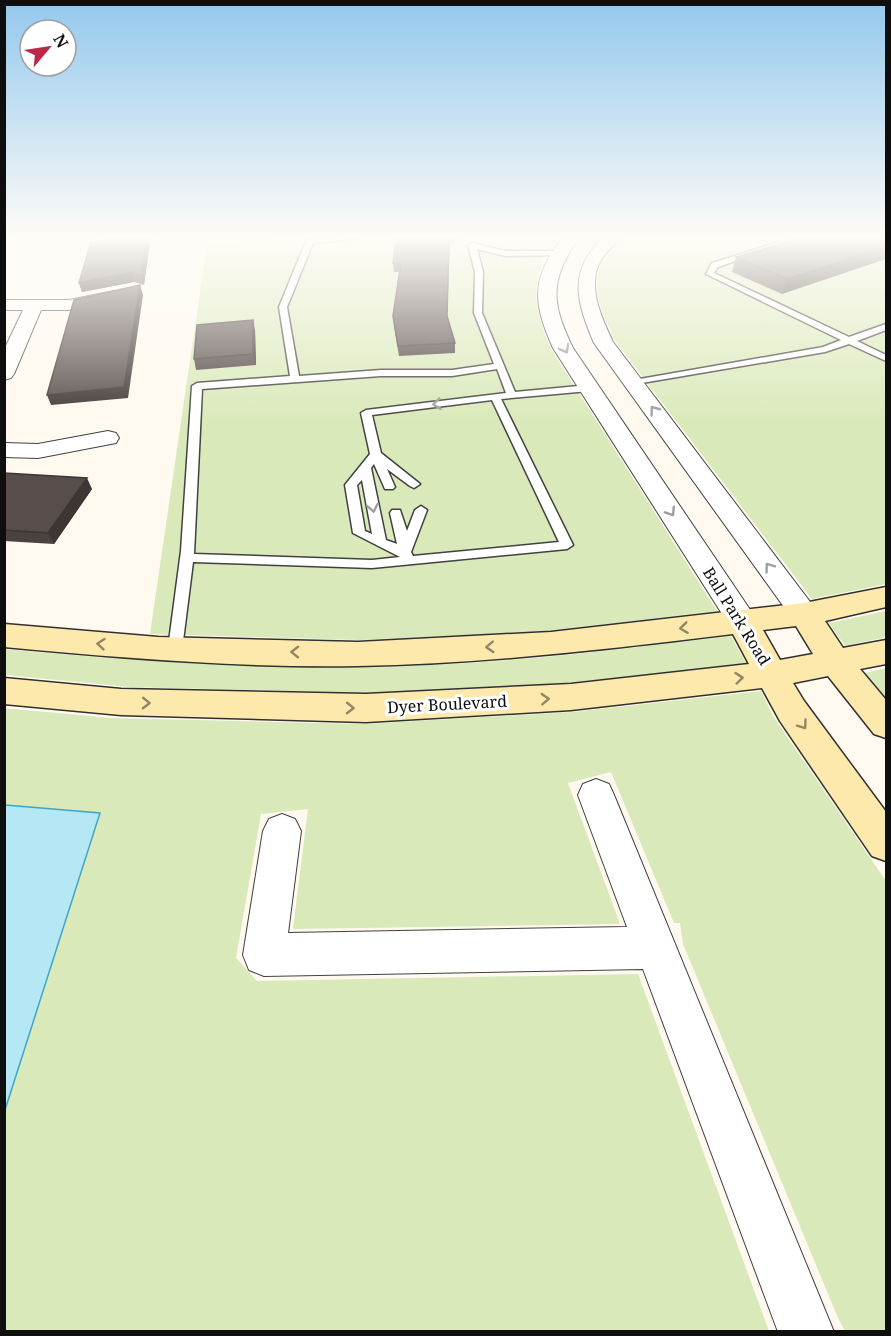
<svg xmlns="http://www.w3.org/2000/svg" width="891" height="1336" font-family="'Noto Serif',serif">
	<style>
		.green { fill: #d9e9b9 }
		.water { fill: #b5e7f5; stroke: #3da7cb; stroke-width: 1.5 }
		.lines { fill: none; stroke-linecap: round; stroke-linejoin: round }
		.lane-casing { stroke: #414141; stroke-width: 3 }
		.street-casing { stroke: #414141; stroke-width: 2 }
		.secondary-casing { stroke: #303030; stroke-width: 3 }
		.lane { fill: #fff; fill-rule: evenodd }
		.street { fill: #fff; fill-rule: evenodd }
		.secondary { fill: #fee9ac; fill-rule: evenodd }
		.wall { fill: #4b4240 }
		.shaded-wall { fill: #3d3634 }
		.building { fill: #574d4b; stroke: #3d3634; stroke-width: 1.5 }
		.oneway { stroke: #9f9f9f }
		.oneway2 { stroke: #928665 }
		.labels { text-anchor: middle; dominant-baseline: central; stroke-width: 6; stroke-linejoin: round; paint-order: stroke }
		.street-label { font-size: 16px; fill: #0e0e0e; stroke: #fff }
	</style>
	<rect width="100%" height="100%" fill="#fff9ef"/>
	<path class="green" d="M278,238h283c-4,4 -14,11 -16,17 -15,38 -9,56 6,94l166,262 -168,20 -188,9 -211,-6 57,-390z
		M623,238h263v346l-74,15 -196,-257c-19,-38 -34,-74 7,-104z
		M886,611v26l-41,9 -16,-23z
		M731,636l15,27 -177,20 -200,10 -239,-6 -125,-12 -1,-26c117,11 233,19 351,18 126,0 251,-16 376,-31z
		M886,668v32l-21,-27z
		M761,691l12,25 113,165v450h-41l-7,-13 -155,-374 -3,-21h-6l-63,-151 -43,11 52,141 -327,5 15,-120 -47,5 -25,144 21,23 381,-7 131,357h-764v-221l95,-296 -95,-9 -1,-97 108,10 251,6 210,-12z"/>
	<path class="water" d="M5,805l95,8 -95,297 -1,-305z"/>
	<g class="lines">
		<g class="lane-casing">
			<path id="lane" d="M325,238h35l-47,5 -26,64 12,69 82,-6h71l42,-6 -20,-51 1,-41 -7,-27 4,-2 33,8h55v4h-3l-52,1 -28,-7 6,23 -1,41 33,79 74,-7 5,3 -5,3 -88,8 72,146 -6,4 -195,19 -179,-6 -11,87 -2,4h-10l-2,-4 13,-98 11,-165 5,-3 93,-7 -11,-69 27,-66zM497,369l9,24 -140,17 -5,3 9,41 -25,31 8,48 47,24 -28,3 -178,-6 8,-165 179,-13h71zM492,400l67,142 -146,14 -2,-4 16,-42 -6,-4 -6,4 -8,21 -7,-21h-8l-2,3 7,31 -11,-4 -15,-72 3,-4 11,25h8l2,-2 -8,-18 23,17 4,2 6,-4 -39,-31 -9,-38zM362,480l10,54 -7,-3 -8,-46z
				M792,238h11l-85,29 -4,6 135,64 37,-13v6l-29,11 29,14v6l-37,-17 -24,8 -195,33 -1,-2 5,-3 189,-33 18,-7 -135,-66 6,-11z"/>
		</g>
		<g class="street-casing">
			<path id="street" d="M563,238h16c-30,42 -28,65 -6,110l180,266 4,7 -4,7 -11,4 -11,-4 -178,-280c-20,-45 -23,-70 10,-110z
				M603,238h17c-6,8 -14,13 -19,22 -15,26 1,58 12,82l201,265 5,7 -5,7 -10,3 -10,-3 -200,-278c-17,-40 -27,-72 9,-105z
				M114,291l6,1 3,4 -3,4 -51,10h-28l-27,64 -3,4 -7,2v-30l19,-40h-19v-10h65z
				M108,431l8,2 3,5 -3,5 -78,15 -34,-1v-14l34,1z
				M596,779l13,5 5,11 220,537h-56l-135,-363 -379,7 -15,-6 -6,-15 20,-124 6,-12 13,-5 13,5 6,12 -13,102 339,-6 -49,-132 5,-11z"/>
		</g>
		<g class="secondary-casing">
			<path id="secondary" d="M886,587v20l-61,14 18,27 43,-8v24l-26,5 26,31v38l-12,-4 -46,-58 -35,7 11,18 82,111v49l-14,-5 -92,-135 -18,-33 -191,22 -205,12 -245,-7 -117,-11v-26l117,11 245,5 205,-10 178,-20 -16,-30c-124,15 -249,30 -375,32 -118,2 -236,-8 -354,-19v-23l154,13 200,5 193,-10 253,-29zM796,626l17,28 -33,6 -17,-30z"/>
		</g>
		<use href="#lane" class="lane"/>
		<use href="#street" class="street"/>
		<use href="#secondary" class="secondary"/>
	</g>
	<path class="wall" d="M886,238l-104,56 -50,-22 4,-15z
		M150,242l-6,43 -10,-3 -52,10 -3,-9z
		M450,244l-3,73 8,26v10l-56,3 -5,-30 -1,-10 6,-44h-5l-1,-9z
		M255,330l1,35 -60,5 -2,-11z
		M4,473l88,16 -38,55 -50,-3z"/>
	<path class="shaded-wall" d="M147,238h2l1,4 -6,43 -3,-9z
		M449,238h13l-12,6z
		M886,246v13l-104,35 5,-15z
		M132,272l2,10 -52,10 -3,-9z
		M140,285l3,10 -15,103 -77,7 -4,-10z
		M253,320l2,10 1,35 -3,-11z
		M87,478l5,11 -38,55 -6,-11z"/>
	<path class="building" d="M117,238h30l-6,38 -9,-4 -53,11 12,-41z
		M396,238h53l-2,78 8,27 -57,3 -5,-30 8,-53h-8z
		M800,238h86v8l-99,33 -51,-22z
		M140,285l-16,102 -77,8 27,-95z
		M253,320v34l-59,5 3,-34z
		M4,473l83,5 -39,55 -44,-3z"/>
	<defs><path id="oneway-chevron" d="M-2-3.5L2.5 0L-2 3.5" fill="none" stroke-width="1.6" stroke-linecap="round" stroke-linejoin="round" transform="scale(1.5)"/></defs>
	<g class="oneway">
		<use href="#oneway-chevron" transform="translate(565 349) rotate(61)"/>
		<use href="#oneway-chevron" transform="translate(437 404) rotate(173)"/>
		<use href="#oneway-chevron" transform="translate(654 410) rotate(-127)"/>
		<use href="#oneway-chevron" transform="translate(373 508) rotate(79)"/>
		<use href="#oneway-chevron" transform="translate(671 512) rotate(57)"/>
		<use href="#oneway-chevron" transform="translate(769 567) rotate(-126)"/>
	</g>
	<g class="oneway2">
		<use href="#oneway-chevron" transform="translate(684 628) rotate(173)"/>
		<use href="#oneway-chevron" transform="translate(101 644) rotate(-175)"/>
		<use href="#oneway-chevron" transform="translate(490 647) rotate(177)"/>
		<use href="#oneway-chevron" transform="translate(295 652) rotate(-179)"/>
		<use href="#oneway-chevron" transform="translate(739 678) rotate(-6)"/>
		<use href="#oneway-chevron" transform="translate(545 699) rotate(-3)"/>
		<use href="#oneway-chevron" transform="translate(146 703) rotate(1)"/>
		<use href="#oneway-chevron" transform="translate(350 708) rotate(1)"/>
		<use href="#oneway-chevron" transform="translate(803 725) rotate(54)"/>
	</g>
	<linearGradient id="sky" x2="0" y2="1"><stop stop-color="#93c8ed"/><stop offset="0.56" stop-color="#fffcf8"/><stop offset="1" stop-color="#fffcf8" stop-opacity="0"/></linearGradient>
	<rect width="891" height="425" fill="url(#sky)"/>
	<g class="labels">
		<g class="street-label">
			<text transform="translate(737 616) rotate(58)">Ball Park Road</text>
			<text transform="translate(447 704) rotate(-3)">Dyer Boulevard</text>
		</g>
	</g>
	<rect width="891" height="1336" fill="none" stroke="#0e0e0e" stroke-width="12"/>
	<g transform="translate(48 48) rotate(61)"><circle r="28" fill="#ffffff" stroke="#9f9f9f" stroke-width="1.5"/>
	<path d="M0-4.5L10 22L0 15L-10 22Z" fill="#bc2845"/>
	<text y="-9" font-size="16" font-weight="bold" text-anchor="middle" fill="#0e0e0e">N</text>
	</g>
</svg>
